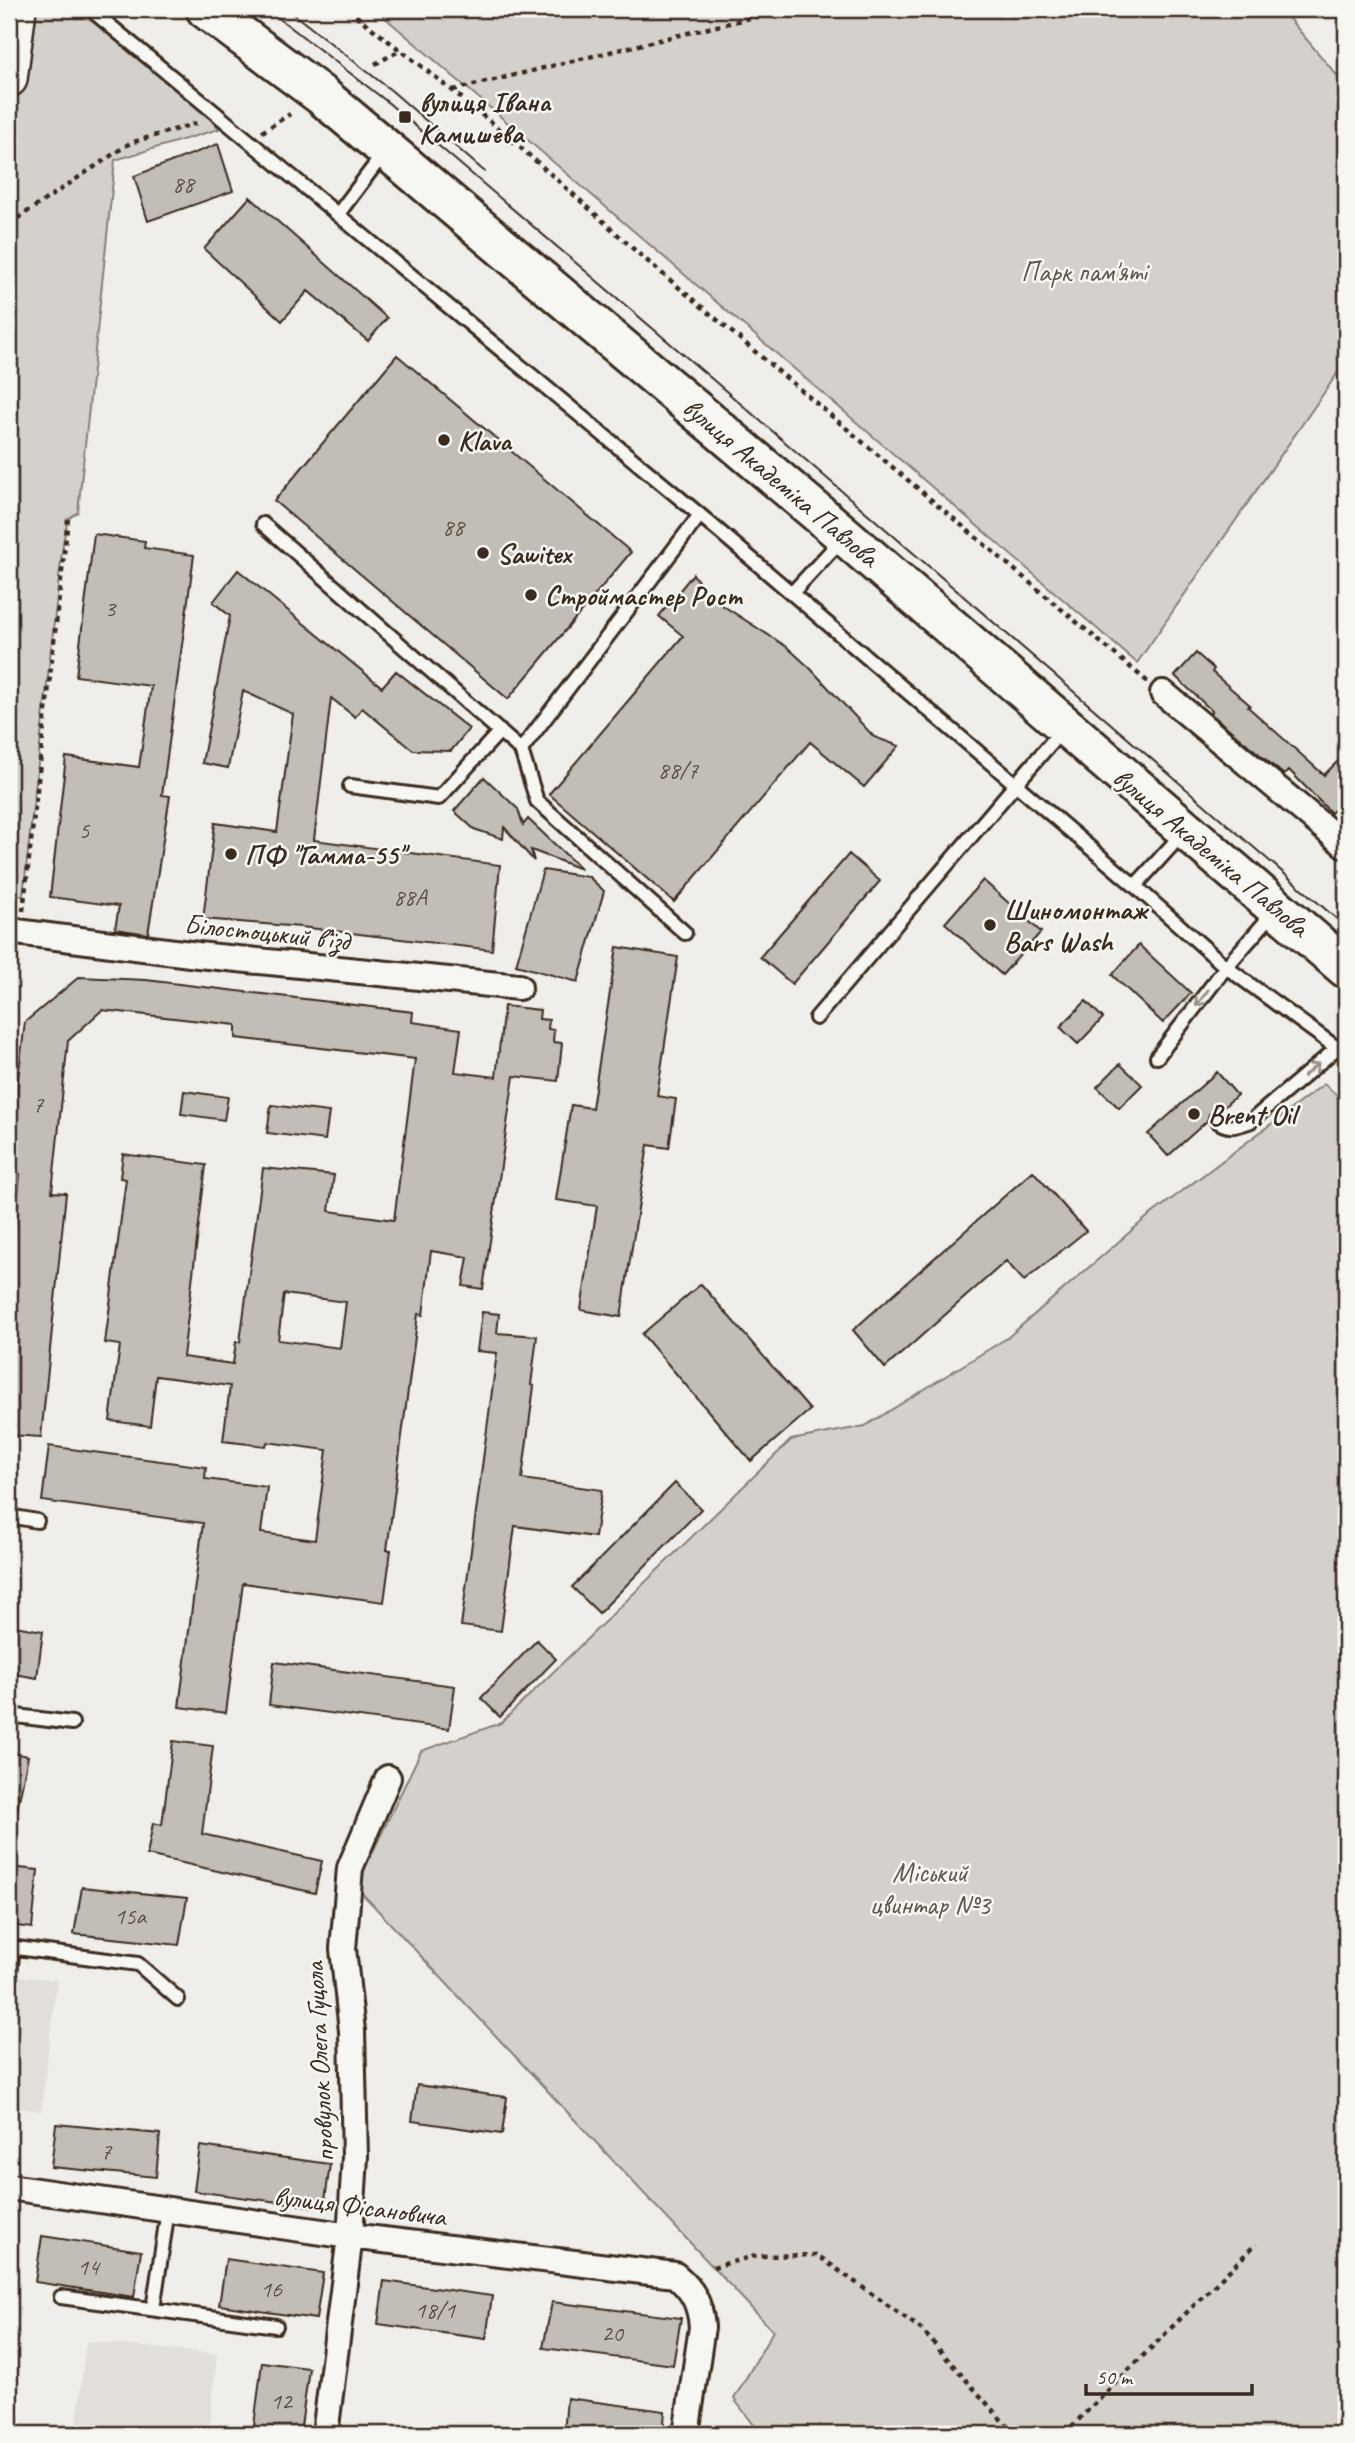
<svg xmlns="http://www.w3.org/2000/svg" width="1355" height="2443" font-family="Caveat,sans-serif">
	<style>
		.built { fill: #e2dfdb }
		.green { fill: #d4d1cc; stroke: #887e75; stroke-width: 2 }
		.building { fill: #c2bdb7; stroke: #3b2a1e; stroke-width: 2; fill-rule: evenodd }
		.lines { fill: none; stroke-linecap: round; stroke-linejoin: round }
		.lane-casing { stroke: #3b2a1e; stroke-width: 18 }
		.street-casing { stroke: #3b2a1e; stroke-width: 30 }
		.secondary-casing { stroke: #3b2a1e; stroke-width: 40 }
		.primary-casing { stroke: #3b2a1e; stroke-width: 44 }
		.path { stroke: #3b2a1e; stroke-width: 4.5; stroke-dasharray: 5 5; stroke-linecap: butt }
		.lane { stroke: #f6f6f2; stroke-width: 12 }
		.street { stroke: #f6f6f2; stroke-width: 24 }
		.secondary { stroke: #f6f6f2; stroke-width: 35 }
		.primary { stroke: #f6f6f2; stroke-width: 38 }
		.tram { stroke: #3b2a1e; stroke-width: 2 }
		.oneway { stroke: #989088 }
		.poi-dot { fill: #3b2a1e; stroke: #f6f6f2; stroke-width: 2.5 }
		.labels { text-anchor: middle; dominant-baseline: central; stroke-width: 5; stroke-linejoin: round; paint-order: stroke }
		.number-label { font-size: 24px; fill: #5d4f44 }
		.poi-label { font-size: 28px; font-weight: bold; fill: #3b2a1e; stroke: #f6f6f2; text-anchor: start }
		.park-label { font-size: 28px; fill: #61544a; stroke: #f6f6f2 }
		.street-label { font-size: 28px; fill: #3b2a1e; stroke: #f6f6f2 }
	</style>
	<rect width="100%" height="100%" fill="#efeeea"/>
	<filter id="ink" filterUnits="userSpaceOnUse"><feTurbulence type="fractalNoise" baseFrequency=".0143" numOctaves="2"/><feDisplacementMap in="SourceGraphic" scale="14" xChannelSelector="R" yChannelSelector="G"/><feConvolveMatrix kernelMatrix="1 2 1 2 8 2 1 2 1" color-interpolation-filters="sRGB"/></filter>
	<g filter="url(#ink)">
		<path class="built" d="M9,1975l48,5 -16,131 -32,-4z
			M86,2341l131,13 -8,80h-133z"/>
		<path class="green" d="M18,9h72l106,87 23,33 -104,31 -37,352 -10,7 -5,24 -40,353 -14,-2v-816z
			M375,9h906l65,77v275l-209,302z
			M1324,1084l22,19v1331h-585l-27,-35 39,-68 -417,-444 65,-136 80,-28 290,-283 74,-14 142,-88 138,-119z"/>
		<path class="building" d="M218,144l15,47 -85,30 -14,-45z
			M250,197l137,121 -19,23 -60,-50 -26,30 -78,-72z
			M397,355l234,197 -123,147 -234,-198z
			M94,534l51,7 -1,7 50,7 -32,240 8,1 -22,138 -33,-5 4,-23 -69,-9 16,-140 73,10 12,-81 -75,-10z
			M238,570l144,117 14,-16 73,58 -18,22 -38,-1 -51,-42 -7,9 -24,-19 -17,142 186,25 -8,85 -191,-23 -98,-8 12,-96 62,9 16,-118 -50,-23 -15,77 -26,-5 28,-147 -17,-14z
			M693,574l15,22 79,51 23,21 64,69 25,9 -35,41 -54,-45 -136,160 -125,-108 134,-158 -24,-20z
			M1196,653l18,16 -2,3 38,33 -2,2 76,68 22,-22v46l-15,14 -42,-43 -5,5 -74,-62 2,-2 -37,-35z
			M484,777l34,32 5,16 5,-6 53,50 -50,-19 3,11 -30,-34 -1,12 -29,-10 -20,-18z
			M849,854l31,27 -88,103 -32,-27z
			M543,870l46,7 15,14 -26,91 -62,-17z
			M983,880l58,52 -39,43 -57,-52z
			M1139,945l52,48 -28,30 -51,-48z
			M617,947l61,10 -21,139 19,3 -7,49 -21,-3 -27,172 -40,-7 16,-104 -41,-6 15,-95 21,3z
			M79,977l67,3 267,32 -1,10 49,7 -6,43 41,5 8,-71 36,4 -1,9 10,1 -1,9 6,1 -1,12 9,1 -4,38 -44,-5 -31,213 -20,-3 5,-29 -37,-6 -8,64 -5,-1 -31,236h4l-7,52 -141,-19 -17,130 -47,-6 24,-184 -161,-22 7,-55 157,21 -1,12 62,8 -6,46 54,7 12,-90 -60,-8 -1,4 -43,-5 7,-55 -74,-10 -6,50 -40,-5 10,-76 -15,-2 21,-164 -6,-1 3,-24 83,11 -23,192 50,7 3,-22h4l23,-174 71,7 -5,36 65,9 21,-161 -179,-21v-13l-134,-15 -34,31 -16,151 14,1 -25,244 -32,-2v-137l11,-124 -11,-1v-22l16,-129zM284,1294l62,8 -6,46 -62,-8z
			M1086,1001l17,17 -25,26 -18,-17z
			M1120,1064l22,21 -23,23 -22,-21z
			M1217,1072l20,23 -19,17 -9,2 -2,7 -39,35 -20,-22z
			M184,1091l44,6 -4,23 -43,-6z
			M271,1105l58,7 -4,28 -58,-7z
			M1033,1171l53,60 -62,50 -18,-20 -121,107 -32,-38z
			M701,1284l109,126 -59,51 -109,-127z
			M482,1312l17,2 -2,19 40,3 -6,49 3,1 -12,93 80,11 -7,47 -80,-11 -14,105 -40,-5 36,-273 -20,-2z
			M675,1483l26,26 -102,104 -27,-26z
			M9,1625l34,6 -6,47 -28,-5z
			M537,1640l19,19 -56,58 -19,-19z
			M274,1662l181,24 -6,43 -180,-24z
			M173,1741l40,5 -11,88 120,27 -7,32 -168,-38 6,-32 9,2z
			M9,1752l19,4 -11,55 -8,-1z
			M9,1867l29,3 -6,58 -23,-3z
			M82,1887l105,11 -8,47 -105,-11z
			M417,2085l90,12 -5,37 -90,-13z
			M56,2124l104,10 -4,43 -105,-10z
			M200,2146l130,18 -6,44 -130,-17z
			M42,2236l99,15 -7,46 -99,-15z
			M226,2259l97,14 -7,46 -97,-14z
			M384,2281l108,15 -6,43 -108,-15z
			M552,2302l129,16 -8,47 -130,-17z
			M262,2362l47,6 -9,66h-47z
			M567,2398l98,13 -2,23h-99z"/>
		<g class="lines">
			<g class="lane-casing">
				<path id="lane" d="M90,9l610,506 435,371 91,81 111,81 9,-5
					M338,214l46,-61
					M263,524l258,226 16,51 148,132
					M792,593l50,-54
					M521,750l179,-235
					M350,786l89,12 61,-67
					M1135,886l49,-54
					M816,1018l246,-288
					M1157,1057l69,-90 49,-56
					M1216,1120c12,10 21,6 35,1l86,-73 9,6
					M9,1516l28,5
					M9,1715l63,8
					M9,1947l129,17 40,35
					M9,1981l4,-34
					M61,2297l215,29
					M153,2309l15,-99"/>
			</g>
			<g class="street-casing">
				<path id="street" d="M1163,693l183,153
					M9,931l189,24 321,32
					M9,2187l341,49 325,39c18,15 25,28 27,52l-16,107
					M325,2434l25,-198 5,-79 -3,-126 -9,-82 7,-81 38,-90"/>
			</g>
			<g class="secondary-casing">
				<path id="secondary" d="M9,79l9,-70"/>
			</g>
			<g class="primary-casing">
				<path id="primary" d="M206,9l115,86 66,55 458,386 501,432"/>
			</g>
			<path class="path" d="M348,9c34,28 70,54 105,82 64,52 125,107 186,163l509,428
				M1212,9l46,7 17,-7
				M375,64l24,-13
				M453,90l334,-81
				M262,132l28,-18
				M9,224l121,-81 70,-21
				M1342,868l1,58
				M23,911l45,-392
				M713,2267l42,-11 62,-1 103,73 94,106
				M1064,2434l192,-190"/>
			<use href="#lane" class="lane"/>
			<use href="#street" class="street"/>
			<use href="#secondary" class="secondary"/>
			<use href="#primary" class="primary"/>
			<path class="tram" d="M267,9l118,91 327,279 634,548
				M287,9l105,82 93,81"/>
		</g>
		<defs><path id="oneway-shaft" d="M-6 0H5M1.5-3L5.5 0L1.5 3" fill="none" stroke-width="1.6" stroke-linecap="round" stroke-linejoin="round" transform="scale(1.75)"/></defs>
		<g class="oneway">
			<use href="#oneway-shaft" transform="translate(1202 998) rotate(127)"/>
			<use href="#oneway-shaft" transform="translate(1311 1070) rotate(-41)"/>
		</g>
	</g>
	<g class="poi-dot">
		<rect x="398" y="110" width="14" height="14" rx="3.5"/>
		<circle cx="444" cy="440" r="7"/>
		<circle cx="483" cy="553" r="7"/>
		<circle cx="531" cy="595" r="7"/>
		<circle cx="231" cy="854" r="7"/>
		<circle cx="990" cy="925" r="7"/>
		<circle cx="1194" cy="1114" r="7"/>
	</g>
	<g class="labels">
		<g class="number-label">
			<text x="183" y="184">88</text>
			<text x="453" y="527">88</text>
			<text x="110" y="608">3</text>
			<text x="678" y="770">88/7</text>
			<text x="84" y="830">5</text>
			<text x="410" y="897">88А</text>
			<text x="38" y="1104">7</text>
			<text x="130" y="1916">15а</text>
			<text x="106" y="2151">7</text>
			<text x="88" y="2267">14</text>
			<text x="271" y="2289">16</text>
			<text x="435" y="2310">18/1</text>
			<text x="612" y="2333">20</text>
			<text x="281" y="2401">12</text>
		</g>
		<g class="poi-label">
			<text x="419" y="101">вулиця Івана<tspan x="419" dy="32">Камишева</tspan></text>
			<text x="458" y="440">Klava</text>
			<text x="497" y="553">Sawitex</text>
			<text x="545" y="595">Строймастер Рост</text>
			<text x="245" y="854">ПФ "Гамма-55"</text>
			<text x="1004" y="909">Шиномонтаж<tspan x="1004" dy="32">Bars Wash</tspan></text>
			<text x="1208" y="1114">Brent Oil</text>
		</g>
		<g class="park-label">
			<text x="1084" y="271">Парк пам'яті</text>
			<text x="930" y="1872">Міський<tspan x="930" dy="32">цвинтар №3</tspan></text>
		</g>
		<g class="street-label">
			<text transform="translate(781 482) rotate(40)">вулиця Академіка Павлова</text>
			<text transform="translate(1211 852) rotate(40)">вулиця Академіка Павлова</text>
			<text transform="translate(267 932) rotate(6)">Білостоцький в’їзд</text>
			<text transform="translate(319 2062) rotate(-93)">провулок Олега Гуцола</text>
			<text transform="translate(360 2206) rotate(7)">вулиця Фісановича</text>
		</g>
	</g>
	<rect width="1355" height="2443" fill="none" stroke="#f6f6f2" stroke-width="35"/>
	<rect x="18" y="18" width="1320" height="2408" fill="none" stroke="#3b2a1e" stroke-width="2.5" filter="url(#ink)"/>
	<path d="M1086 2384v10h166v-10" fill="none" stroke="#3b2a1e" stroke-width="3.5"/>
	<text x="1096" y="2384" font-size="21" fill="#3b2a1e" stroke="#f6f6f2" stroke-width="5" paint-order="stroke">50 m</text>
</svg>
